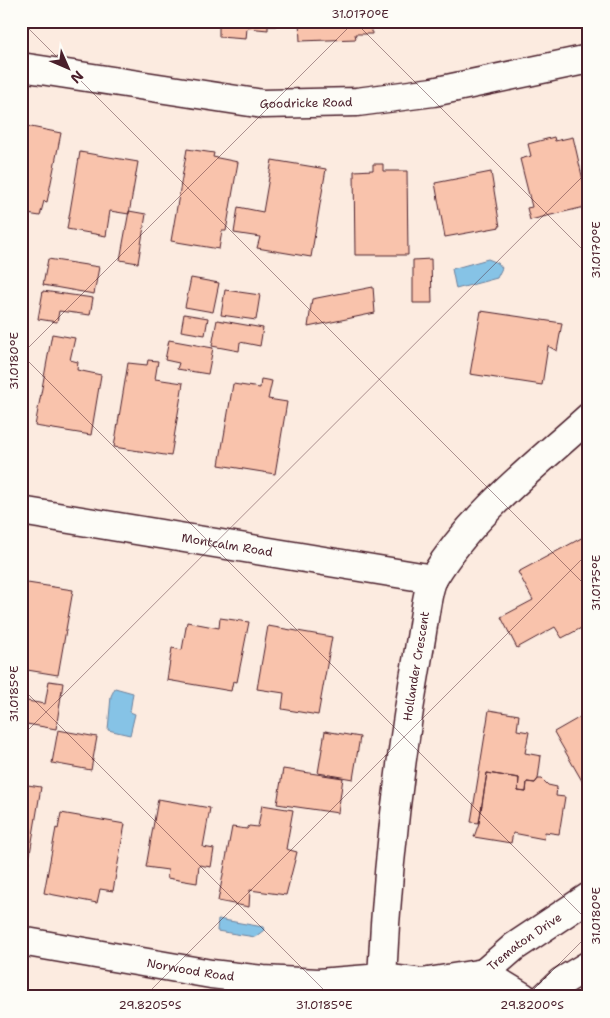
<svg xmlns="http://www.w3.org/2000/svg" width="610" height="1018" font-family="'Shantell Sans',sans-serif">
	<style>
		.water { fill: #86c3e6; stroke: #6e819b }
		.building { fill: #f9c3ac; stroke: #4a1f2b }
		.lines { fill: none; stroke-linecap: round; stroke-linejoin: round }
		.street-casing { stroke: #4a1f2b; stroke-width: 31 }
		.secondary-casing { stroke: #4a1f2b; stroke-width: 31 }
		.street { stroke: #fdfcf7; stroke-width: 28 }
		.secondary { stroke: #fdfcf7; stroke-width: 28 }
		.ticks { fill: none; stroke: #4a1f2b; stroke-width: 1; stroke-opacity: 0.45 }
		.labels { text-anchor: middle; dominant-baseline: central; stroke-width: 4; stroke-linejoin: round; paint-order: stroke }
		.street-label { font-size: 12px; fill: #4a1f2b; stroke: #fdfcf7 }
		.neatline { fill: none; stroke: #4a1f2b; stroke-width: 2 }
		.ticks-label { font-size: 12px; text-anchor: middle; fill: #4a1f2b }
	</style>
	<rect width="100%" height="100%" fill="#fcebe0"/>
	<filter id="ink" filterUnits="userSpaceOnUse"><feTurbulence type="fractalNoise" baseFrequency=".02" numOctaves="2"/><feDisplacementMap in="SourceGraphic" scale="10" xChannelSelector="R" yChannelSelector="G"/><feConvolveMatrix kernelMatrix="1 2 1 2 8 2 1 2 1" color-interpolation-filters="sRGB"/></filter>
	<g filter="url(#ink)">
		<path class="water" d="M488,259l10,4 4,5 -5,10 -41,11 -4,-20z
			M115,688l18,5 -3,19 5,2 -5,21 -22,-5 3,-34z
			M218,919l45,8 1,3 -9,7 -38,-6z"/>
		<path class="building" d="M204,21h73l-1,5h-8v4l-21,-2 -1,11 -27,-2v-11l-15,-1z
			M299,21h72l1,13h-17l1,5 -56,2z
			M21,125l40,8 -14,69 -3,-1 -4,15 -19,-3z
			M554,137l1,4 18,-4 16,69 -59,14 -3,-12 5,-1 -12,-48 11,-3 -3,-12z
			M187,149l27,4 -1,4 25,5 -12,69h-4l-3,18 -48,-8z
			M80,152l58,10 -9,52 -19,-3 -4,25 -39,-7z
			M272,160l54,9 -15,88 -54,-9 3,-11 -26,-4 4,-26 25,5z
			M373,164h10v7h24l1,84h-53l-1,-84 19,-1z
			M491,172l9,55 -55,10 -10,-54z
			M129,211l17,3 -8,49 -18,-3z
			M48,259l51,8 -5,27 -51,-9z
			M431,259l1,44h-19v-43z
			M191,278l28,5 -6,29 -28,-5z
			M373,287l2,26 -67,14 4,-28z
			M225,290l35,5 -4,25 -35,-5z
			M43,291l50,7 -3,17 -31,-4 -2,11 -19,-3z
			M481,311l81,12 -5,28 -9,-5 -6,39 -72,-11z
			M184,314l24,4 -3,17 -24,-4z
			M217,320l46,8 -3,18 -20,-4 -1,9 -27,-5z
			M52,334l23,4 -5,22 8,2 -1,8 24,5 -10,60 -56,-9z
			M169,340l44,8 -5,26 -31,-5 2,-6 -14,-3z
			M148,360l10,1 -3,18 28,4 -12,73 -57,-9 14,-84 19,2z
			M261,379l11,2 -4,18 19,3 -12,72 -56,-9 14,-81 27,4z
			M589,534v90l-27,14 -7,-11 -38,21 -16,-31 32,-17 -15,-28z
			M21,582l52,8 -15,85 -37,-6z
			M220,618l29,4 -12,60 -4,-1 -2,10 -64,-11 5,-32 10,2 5,-28 32,6z
			M268,626l64,11 -14,78 -36,-6 2,-16 -27,-4z
			M49,681l14,2 -7,46 -35,-6v-23l24,4z
			M489,710l30,5 -2,15 12,2 -4,21 16,3 -3,23 -3,4 -8,-1 -1,10 -8,-1 1,-13 -32,-5 -8,50 -8,-1z
			M589,712v72l-4,2 -31,-54z
			M58,730l39,7 -6,33 -39,-7z
			M325,731l35,6 -7,42 -35,-6z
			M283,769l60,9 -5,35 -61,-9z
			M487,773l32,5 -1,13 8,1 1,-10 8,1 3,-4h4l6,6 9,2 -1,9 9,1 -6,37 -14,-2 -1,7 -31,-6 -2,10 -37,-6 5,-14z
			M21,784l20,3 -15,91 -5,-1z
			M158,799l52,9 -7,39 11,2 -3,18 -12,-2 -2,18 -30,-5 1,-8 -22,-3z
			M262,805l31,5 -7,39 11,3 -11,43 -36,-5 -1,17 -31,-6 14,-74 15,2 2,-3 9,1z
			M61,813l64,11 -12,67 -13,-2 -3,14 -53,-10 12,-65 2,1z
			M68,992l20,5h-21z"/>
		<g class="lines">
			<g class="street-casing">
				<g id="street">
					<path id="s1" d="M21,67l242,37 94,-2 76,-10 156,-33"/>
					<path id="s2" d="M21,511l412,68"/>
					<path id="s3" d="M21,941l190,33 52,6 55,3 64,-5 40,5 62,-10 39,24"/>
					<path id="s4" d="M382,978c5,-113 18,-223 38,-334 3,-15 7,-56 14,-67 38,-63 101,-111 155,-160"/>
				</g>
			</g>
			<g class="secondary-casing">
				<g id="secondary">
					<path id="s5" d="M470,997l14,-24 30,-26 75,-50"/>
					<path d="M545,997l16,-15 28,-17"/>
				</g>
			</g>
			<use href="#street" class="street"/>
			<use href="#secondary" class="secondary"/>
		</g>
	</g>
	<path class="ticks" d="M21,21l568,568M354,21l235,235M21,354l568,568M21,355l334,-334M21,687l310,310M21,737l568,-567M144,997l445,-445M526,997l63,-63"/>
	<g class="labels">
		<g class="street-label">
			<text stroke="none"><textPath href="#s1" startOffset="288">Goodricke Road</textPath></text>
			<text stroke="none"><textPath href="#s2" startOffset="209">Montcalm Road</textPath></text>
			<text stroke="none"><textPath href="#s4" startOffset="314">Hollander Crescent</textPath></text>
			<text stroke="none"><textPath href="#s5" startOffset="79">Trematon Drive</textPath></text>
			<text stroke="none"><textPath href="#s3" startOffset="172">Norwood Road</textPath></text>
		</g>
	</g>
	<rect width="610" height="1018" fill="none" stroke="#fdfcf7" stroke-width="55"/>
	<g transform="translate(68 68) rotate(135)" stroke="#fdfcf7" stroke-width="4" paint-order="stroke">
	<path d="M0-4L9 19L0 12L-9 19Z" fill="#4a1f2b"/>
	<text y="-8" font-size="14" font-weight="bold" text-anchor="middle" fill="#4a1f2b">N</text>
	</g>
	<rect x="28" y="28" width="554" height="962" class="neatline"/>
	<g class="ticks-label">
		<text x="360" y="18">31.0170°E</text>
		<text transform="translate(596 250) rotate(-90)" y="4">31.0170°E</text>
		<text transform="translate(14 361) rotate(-90)" y="4">31.0180°E</text>
		<text transform="translate(596 583) rotate(-90)" y="4">31.0175°E</text>
		<text transform="translate(14 694) rotate(-90)" y="4">31.0185°E</text>
		<text transform="translate(596 916) rotate(-90)" y="4">31.0180°E</text>
		<text x="150" y="1009">29.8205°S</text>
		<text x="324" y="1009">31.0185°E</text>
		<text x="532" y="1009">29.8200°S</text>
	</g>
</svg>
